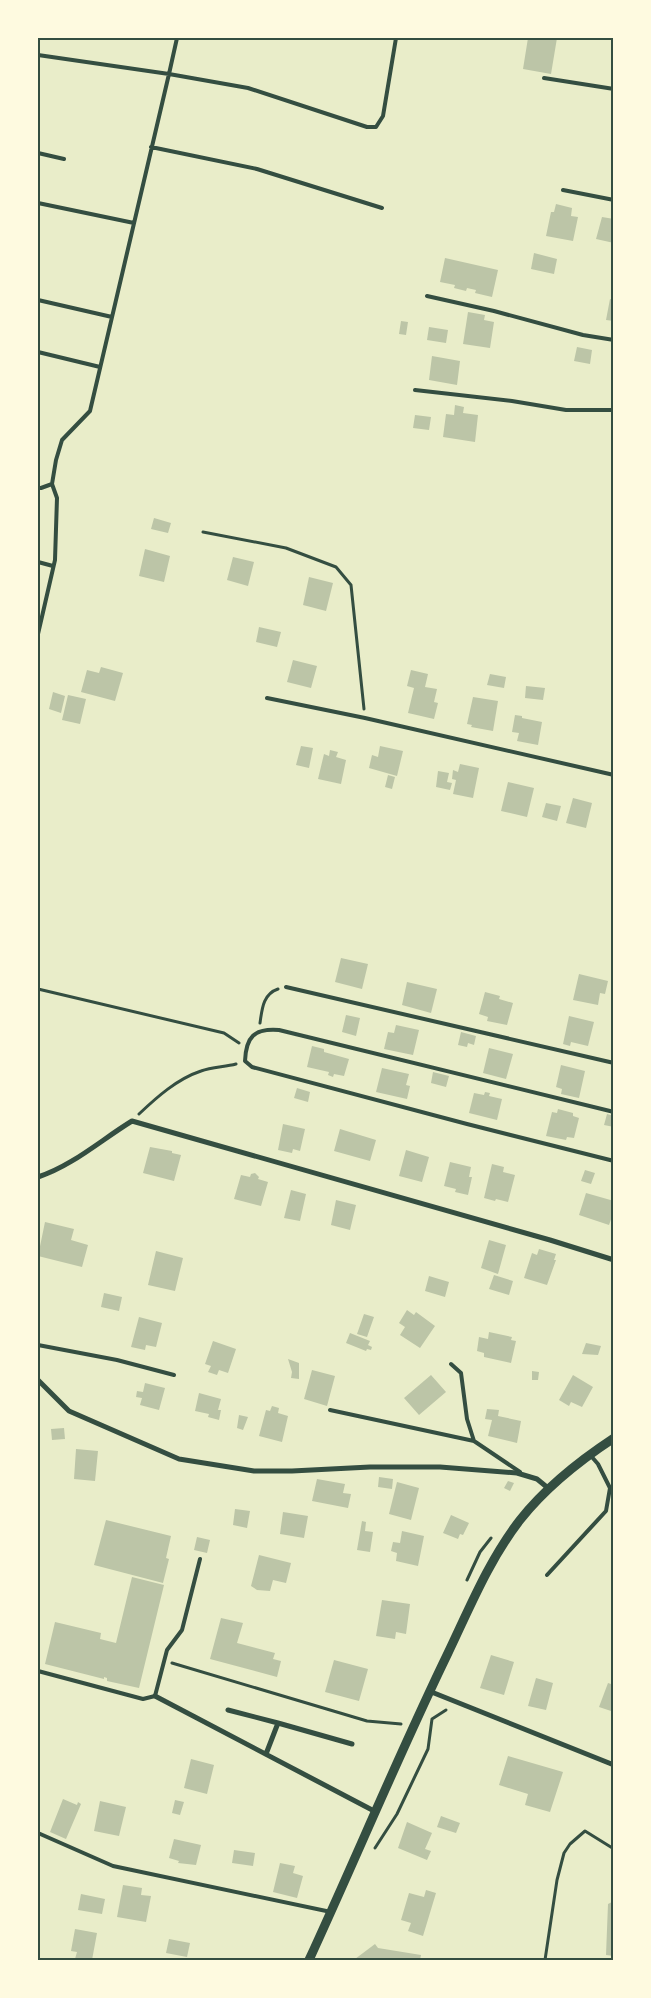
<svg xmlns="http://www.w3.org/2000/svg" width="651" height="1998" font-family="Quicksand,sans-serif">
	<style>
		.building { fill: #bcc5a7 }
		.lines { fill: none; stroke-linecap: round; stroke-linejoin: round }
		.path { stroke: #344e41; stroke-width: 3 }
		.service { stroke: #344e41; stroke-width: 4 }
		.minor { stroke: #344e41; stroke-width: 5 }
		.tertiary { stroke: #344e41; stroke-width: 9 }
		.neatline { fill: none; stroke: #344e41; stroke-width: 2 }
	</style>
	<rect width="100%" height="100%" fill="#e9edc9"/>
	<path class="building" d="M528,38h29l-6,36 -28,-5z
		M556,204l16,4 -1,8 7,1 -5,24 -27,-5 5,-24h3z
		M602,217l12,2v24l-18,-4z
		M534,253l23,6 -3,15 -23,-5z
		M445,258l53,12 -6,27 -17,-4 1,-3 -9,-2 -1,3 -12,-3 1,-3 -15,-3z
		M610,299l4,1v21l-8,-1z
		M468,312l17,3 -1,5 10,2 -4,26 -27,-4z
		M401,321l7,1 -2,13 -7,-1z
		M429,327l19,3 -2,13 -19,-3z
		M577,347l15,3 -2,14 -16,-3z
		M432,356l28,5 -3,24 -28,-5z
		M455,405l9,2 -1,6 15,2 -3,27 -32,-5 3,-23 8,1z
		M415,415l16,2 -2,13 -16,-2z
		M154,518l17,5 -3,10 -17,-4z
		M145,549l25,7 -6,26 -25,-6z
		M233,557l21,5 -6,24 -21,-6z
		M309,577l24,6 -7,28 -23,-6z
		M259,627l22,5 -4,15 -21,-5z
		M293,660l24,6 -6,22 -24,-6z
		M101,667l22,6 -8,28 -34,-9 6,-22 12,3z
		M411,670l17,4 -3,13 12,2 -3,13 4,1 -4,16 -26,-6 6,-25 -7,-2z
		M490,674l16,3 -2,11 -17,-3z
		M526,686l19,2 -2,12 -18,-2z
		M53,692l12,4 -4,17 -12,-4z
		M68,695l18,4 -6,25 -18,-4z
		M473,697l25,4 -5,30 -22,-4 1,-2 -5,-1z
		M515,715l7,1v2l20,4 -4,23 -21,-4 2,-8 -7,-1z
		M301,746l12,2 -4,20 -13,-3z
		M380,746l23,5 -6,25 -28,-8 3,-13 6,2z
		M330,750l8,2 -2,5 10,3 -5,24 -23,-5 6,-25 5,2z
		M460,764l19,4 -6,30 -20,-4 3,-14 -4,-1 1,-9 5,2z
		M438,771l11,2 -2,9 5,1 -2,7 -14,-3z
		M388,775l7,2 -3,12 -7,-2z
		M508,782l26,6 -7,29 -26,-6z
		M573,798l19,5 -6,25 -20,-5z
		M546,803l15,3 -4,15 -15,-4z
		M341,958l27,6 -6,25 -27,-7z
		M579,974l29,7 -3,13 -5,-1 -2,12 -25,-5z
		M407,982l30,7 -6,24 -29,-8z
		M485,992l15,4 -1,3 14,4 -6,22 -20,-4 1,-4 -9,-3z
		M346,1015l14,3 -4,18 -14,-4z
		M569,1016l25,6 -6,24 -17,-4 -1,4 -7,-2z
		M396,1025l23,5 -6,25 -29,-6 4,-17 6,1z
		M461,1032l15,4 -2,9 -6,-2 -1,4 -9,-2z
		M312,1046l12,3v3l25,7 -5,17 -10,-2 -1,3 -5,-2 1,-3 -22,-5z
		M489,1048l24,6 -7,25 -23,-6z
		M561,1065l24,6 -6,27 -18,-4 1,-5 -6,-2z
		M382,1068l27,6 -3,11 4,1 -3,13 -31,-7z
		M433,1072l16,4 -3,11 -15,-4z
		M297,1088l13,4 -2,10 -14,-4z
		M485,1092l5,1 -1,3 13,3 -5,21 -28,-7 5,-20 10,2z
		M558,1109l15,4v3l6,2 -5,20 -7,-1 -1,3 -20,-4 6,-24 5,1z
		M607,1114l7,2v11l-10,-2z
		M283,1124l22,5 -5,22 -7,-2 -1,4 -14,-3z
		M340,1129l36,11 -6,21 -36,-10z
		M150,1147l22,4v2l9,2 -7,26 -31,-8z
		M406,1150l23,7 -7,25 -23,-6z
		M450,1162l21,5 -2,10h3l-4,18 -13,-3 1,-3 -12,-3z
		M492,1164l12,3 -1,5 12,3 -7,27 -12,-3 -1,2 -11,-3z
		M585,1170l10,3 -4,11 -10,-3z
		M255,1173l4,4 -1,2 10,3 -7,24 -27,-7 7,-24 9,2 1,-3z
		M291,1190l15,4 -6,27 -16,-3z
		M586,1193l28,8v10l-5,14 -30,-10z
		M336,1200l20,5 -6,25 -19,-5z
		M45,1222l29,7 -3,11 17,5 -6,22 -44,-11z
		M489,1240l17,5 -8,29 -17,-6z
		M539,1249l17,5 -2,6h2l-9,25 -23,-7 8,-25 5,2z
		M156,1251l27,7 -8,33 -27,-6z
		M494,1275l19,6 -4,14 -20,-6z
		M429,1276l20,6 -4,15 -20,-6z
		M104,1293l18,4 -3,14 -18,-4z
		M407,1310l7,5 2,-3 19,14 -15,22 -20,-13 5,-8 -6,-4z
		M364,1314l10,3 -7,20 -10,-3z
		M139,1317l23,6 -6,24 -10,-2 -1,5 -14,-3z
		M489,1332l23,5 -1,3 5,1 -5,22 -27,-6v-4l-7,-2 2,-14 9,2z
		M350,1333l20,8 -2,4 4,2 -1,3 -4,-1 -1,2 -20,-8z
		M213,1341l23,8 -8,24 -9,-3 -2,5 -9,-3 3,-6 -6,-2z
		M586,1343l15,3 -3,9 -16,-1z
		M288,1359l11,4v16l-8,-1 1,-6z
		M312,1370l23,6 -8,30 -23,-7z
		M532,1371l7,1 -1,8h-6z
		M431,1375l15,17 -27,23 -15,-17z
		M573,1375l20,12 -11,20 -11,-5 -2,4 -10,-6z
		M145,1383l20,5 -6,22 -19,-5 2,-7 -6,-1 1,-6 6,1z
		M199,1393l22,6 -3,11h3l-2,10 -11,-3 1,-3 -14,-3z
		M272,1406l7,2 -1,5 10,3 -6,26 -23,-6 7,-26 4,1z
		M487,1409l12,1 -1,6 23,5 -4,22 -29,-7 4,-16 -7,-1z
		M239,1415l9,2 -5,13 -6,-2z
		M64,1428l1,11 -13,1 -1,-11z
		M76,1449l22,2 -3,30 -21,-2z
		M379,1477l14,2 -1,10 -14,-2z
		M317,1479l28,5 -2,9 8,1 -3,14 -36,-7z
		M508,1481l6,2 -4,8 -6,-3z
		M397,1482l22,6 -8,32 -22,-6z
		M235,1509l15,2 -3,17 -14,-3z
		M283,1512l25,4 -4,22 -24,-4z
		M451,1515l18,8 -6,12 -3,-1 -2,5 -15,-6z
		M106,1520l65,16 -5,22 3,1 -6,24 -69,-18z
		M362,1521l4,1 -1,9 8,1 -3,20 -13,-2z
		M402,1531l22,5 -6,30 -22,-5 1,-8 -6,-2 2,-9 7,1z
		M197,1537l13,3 -3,13 -13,-3z
		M259,1555l32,8 -5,20 -13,-3 -3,11 -13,-1 -6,-4z
		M132,1577l32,8 -25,103 -32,-7v-3l-3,-1v2l-59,-15 10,-42 46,11 -1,6 16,4z
		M382,1600l28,4 -4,30 -10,-2 -1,7 -19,-3z
		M221,1618l22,5 -6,20 38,10 -2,6 8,2 -4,16 -67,-18z
		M491,1655l23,7 -10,33 -24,-7z
		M334,1660l34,9 -9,32 -34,-9z
		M536,1678l17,5 -7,27 -18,-4z
		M608,1683l6,2v27l-15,-5z
		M508,1756l55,16 -13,40 -25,-7 3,-11 -29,-9z
		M191,1759l23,6 -7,29 -23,-6z
		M63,1799l14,6 1,-3 3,2 -15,35 -16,-7z
		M175,1800l9,2 -4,13 -8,-2z
		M100,1801l26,6 -7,29 -25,-5z
		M441,1816l19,7 -4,10 -19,-6z
		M407,1822l25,11 -7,16 6,2 -4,9 -29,-12z
		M174,1839l27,6 -5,20 -18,-2 1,-2 -10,-3z
		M234,1850l21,3 -2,13 -21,-3z
		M280,1863l15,3 -2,7 10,3 -6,22 -24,-6z
		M123,1885l19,3 -1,7 10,1 -5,26 -29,-5z
		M426,1890l10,3 -13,43 -15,-5 3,-8 -10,-3 8,-27 15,4z
		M81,1894l24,5 -3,15 -24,-4z
		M612,1896h2v60l-8,-1 2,-51 4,-2z
		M75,1929l22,4 -5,27 -17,-1 2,-7 -6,-1z
		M169,1939l21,4 -3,14 -21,-4z
		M375,1944l3,4 43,7 -1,5h-64l-1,-1z"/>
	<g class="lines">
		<path class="path" d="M203,532l83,16 50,19 15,18 13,124
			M38,989l186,44 15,10
			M260,1023c2,-14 3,-29 18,-34
			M139,1114c18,-17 38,-35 62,-43 11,-4 24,-4 35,-7
			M467,1580l13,-28 11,-14
			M172,1663l195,58 34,3
			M375,1848l22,-34 31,-65 4,-30 14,-9
			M545,1960l12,-80 7,-27 6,-9 15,-13 29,18"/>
		<path class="service" d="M177,38l-8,36 79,14 119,39h9l7,-11 13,-78
			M38,55l131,19 -79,337 -28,29 -6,20 -4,24 5,14 -2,62 -17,74
			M544,78l70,11
			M151,147l106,22 125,39
			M38,153l26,6
			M563,190l51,10
			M38,203l96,20
			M427,296l67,15 89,24 31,5
			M38,300l74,17
			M38,352l62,15
			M415,390l97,11 54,9h48
			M38,488h3l11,-4
			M38,562l15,4
			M267,698l98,20 249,57
			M286,987l328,76
			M614,1112l-335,-82c-25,-2 -33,7 -34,31l7,6 215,57 147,37
			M38,1345l79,15 57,15
			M330,1410l144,31 -7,-22 -6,-46 -10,-9
			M474,1441l46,31
			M547,1575l59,-64 4,-23 -12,-24 -7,-8
			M38,1671l105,28 12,-3 12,-46 15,-20 18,-71
			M38,1833l75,33 218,46"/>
		<path class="minor" d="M38,1177c34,-11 63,-37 94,-56l418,119 64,20
			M38,1380l31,31 110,48 75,12h38l78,-4h70l77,6 20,6 11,9
			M429,1691l185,74
			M155,1696l221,116
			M228,1710l50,13 -12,31
			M278,1723l74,21"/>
		<path class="tertiary" d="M309,1960c47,-102 90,-206 139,-307 22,-46 41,-93 72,-133 26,-33 59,-59 94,-82"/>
	</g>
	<rect width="651" height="1998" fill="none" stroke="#fefae0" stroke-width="78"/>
	<rect x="39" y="39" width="573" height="1920" class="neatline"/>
</svg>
